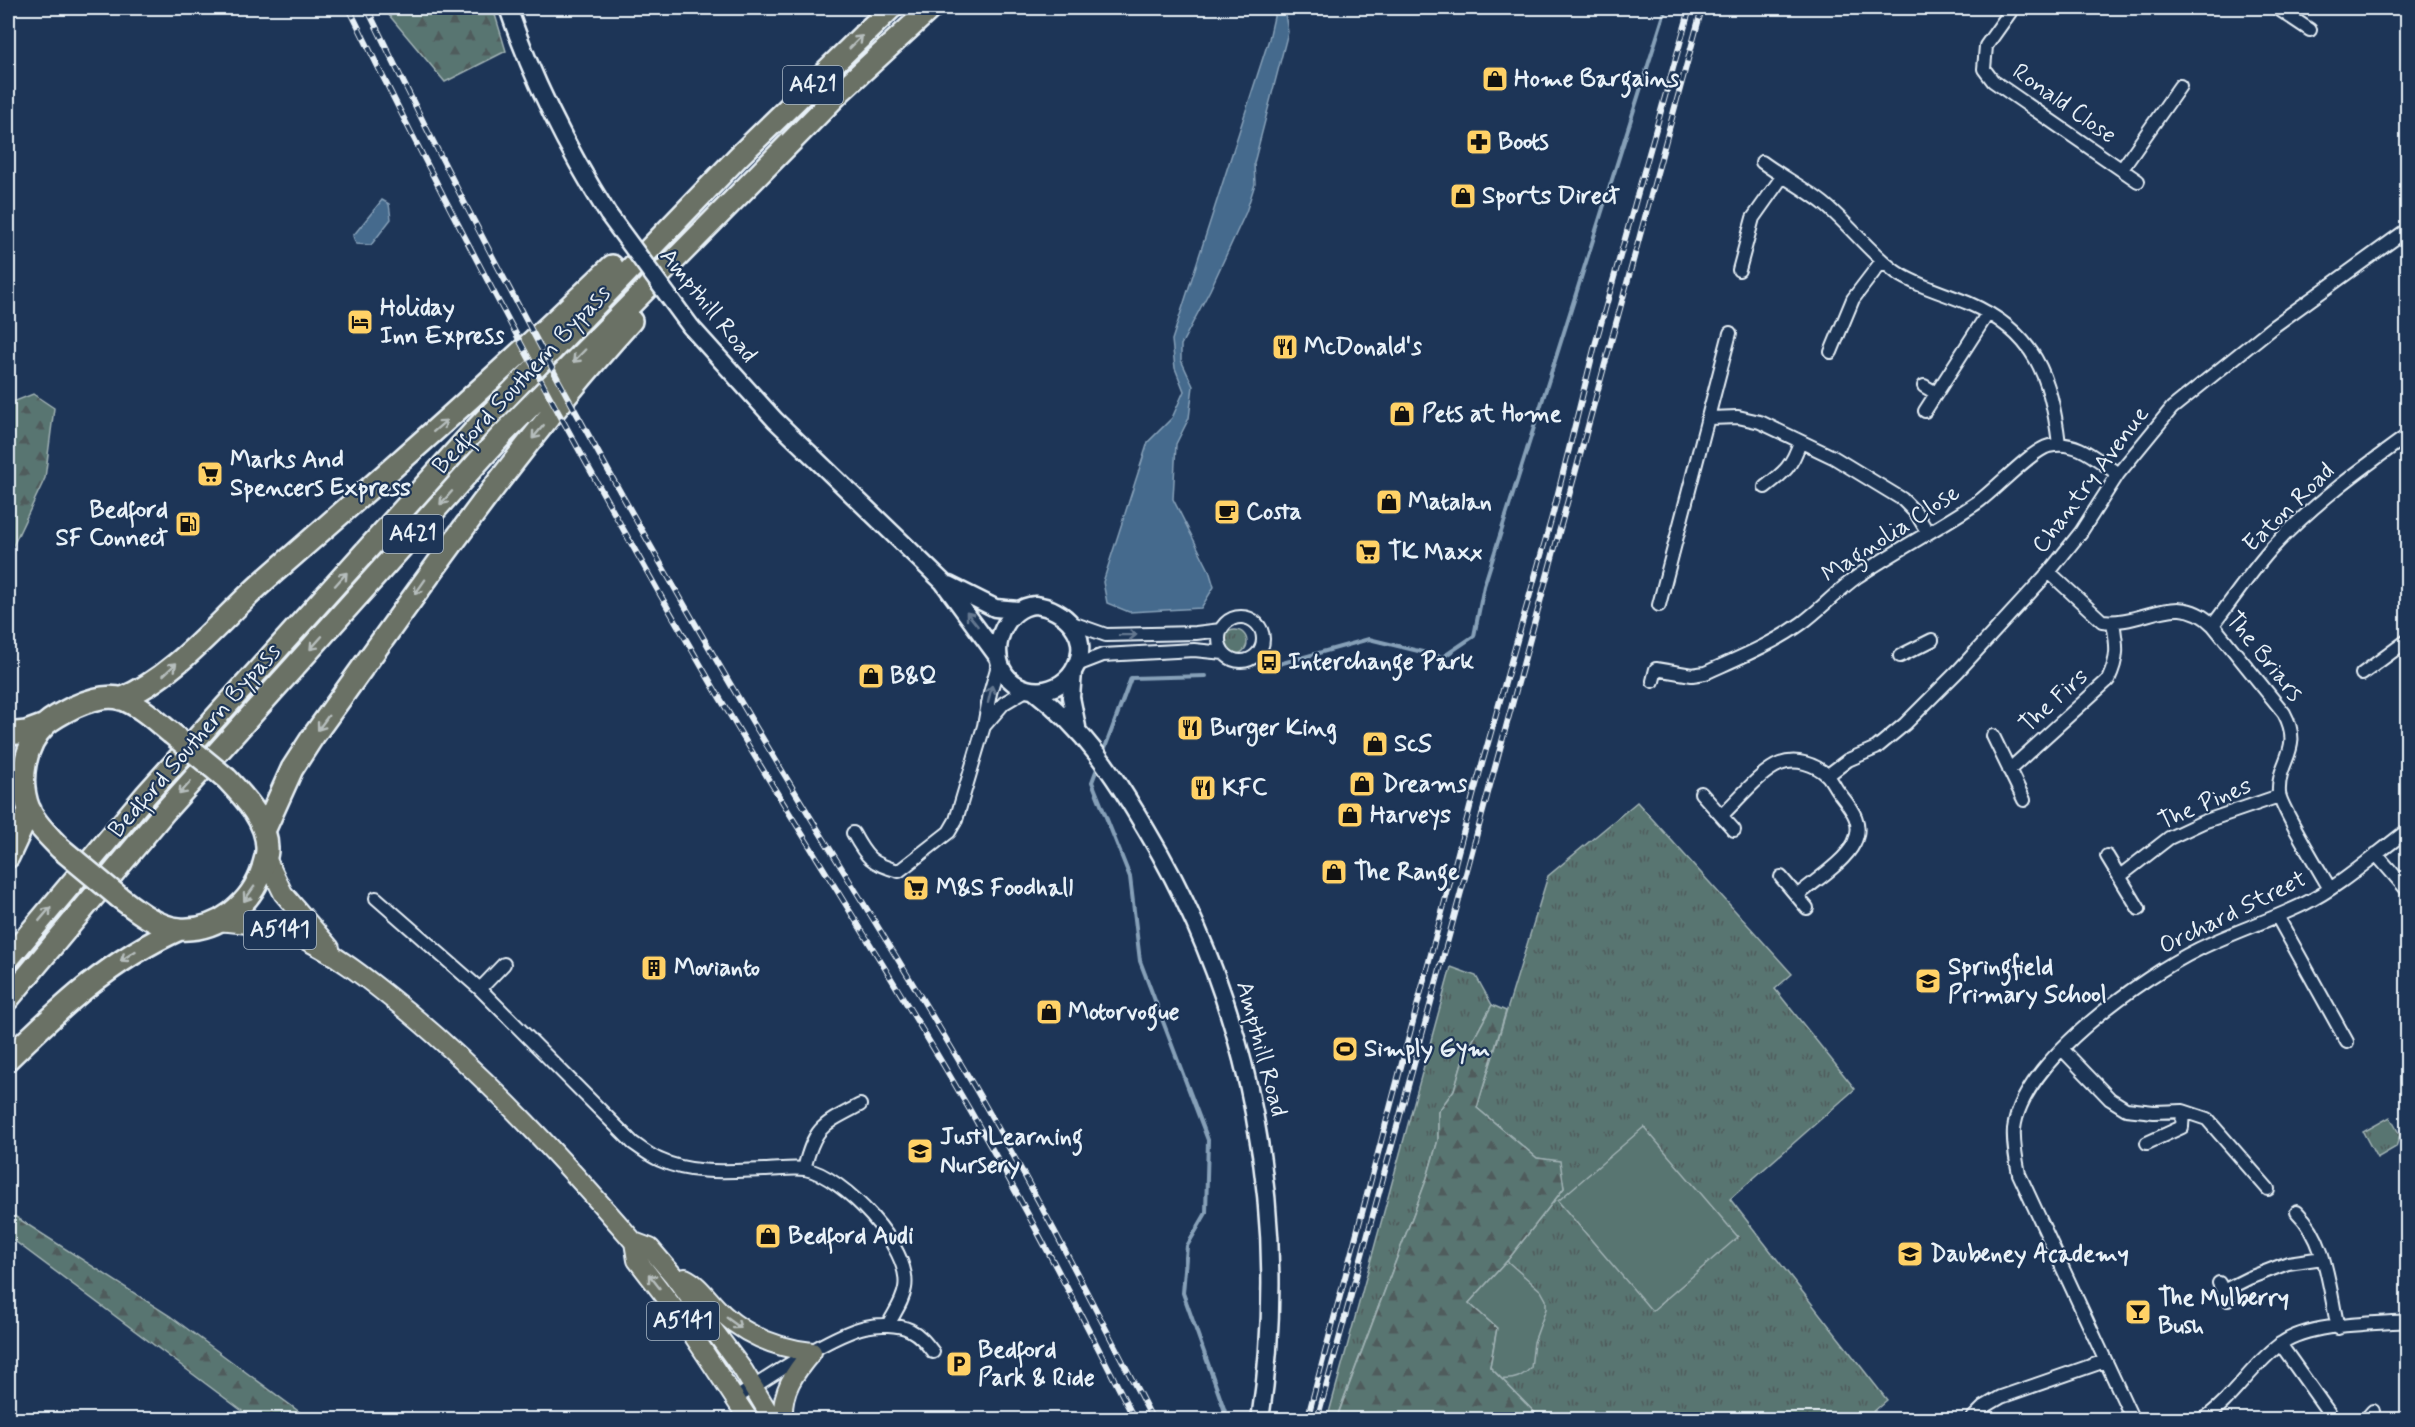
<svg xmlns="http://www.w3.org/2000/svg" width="2415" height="1427" font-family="Mynerve,sans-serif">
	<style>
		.grass { fill: url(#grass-tufts); stroke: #a0b2b4; stroke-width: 1.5 }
		.forest { fill: url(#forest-firs); stroke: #a0b2b4; stroke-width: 1.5 }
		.pitch { fill: #597471; stroke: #a0b2b4; stroke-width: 1.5 }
		.water { fill: #456a8d; stroke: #86a0b8; stroke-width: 1.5 }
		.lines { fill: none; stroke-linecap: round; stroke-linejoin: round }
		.stream { stroke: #86a0b8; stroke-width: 4 }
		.street-casing { stroke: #e8f1f8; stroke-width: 16 }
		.secondary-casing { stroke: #e8f1f8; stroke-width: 21 }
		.primary-casing { stroke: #e8f1f8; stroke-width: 22 }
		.highway-casing { stroke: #e8f1f8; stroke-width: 26 }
		.street { stroke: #1d3557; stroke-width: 12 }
		.secondary { stroke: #1d3557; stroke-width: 16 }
		.primary { stroke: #6b7165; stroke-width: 18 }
		.highway { stroke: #6b7165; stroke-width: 21 }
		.rail-casing { stroke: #e8f1f8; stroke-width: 6 }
		.rail { stroke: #1d3557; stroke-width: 4; stroke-dasharray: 11; stroke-linecap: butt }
		.secondary-bridge-casing { stroke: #e8f1f8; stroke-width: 21; stroke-linecap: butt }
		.highway-bridge-casing { stroke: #e8f1f8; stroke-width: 26; stroke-linecap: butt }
		.secondary-bridge { stroke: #1d3557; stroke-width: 16 }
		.highway-bridge { stroke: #6b7165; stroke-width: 21 }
		.oneway { stroke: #b6bebd }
		.oneway2 { stroke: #64778f }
		.labels { text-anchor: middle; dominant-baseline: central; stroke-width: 4.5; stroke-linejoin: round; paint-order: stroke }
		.shield { fill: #1d3557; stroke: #abb9c8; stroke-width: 1.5 }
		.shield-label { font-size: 22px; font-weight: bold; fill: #e8f1f8 }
		.poi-label { font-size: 24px; font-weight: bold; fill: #e8f1f8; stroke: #1d3557; text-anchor: start }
		.street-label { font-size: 24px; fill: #e8f1f8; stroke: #1d3557 }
	</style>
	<defs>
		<pattern id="grass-tufts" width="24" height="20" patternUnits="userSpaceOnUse" patternTransform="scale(1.5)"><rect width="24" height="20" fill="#597471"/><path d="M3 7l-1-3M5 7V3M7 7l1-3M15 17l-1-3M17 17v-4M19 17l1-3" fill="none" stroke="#4f5c5c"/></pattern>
		<pattern id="forest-firs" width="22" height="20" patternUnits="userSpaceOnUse" patternTransform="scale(1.5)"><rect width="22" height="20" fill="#597471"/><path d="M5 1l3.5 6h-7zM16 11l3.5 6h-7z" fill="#4f5c5c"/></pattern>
	</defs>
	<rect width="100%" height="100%" fill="#1d3557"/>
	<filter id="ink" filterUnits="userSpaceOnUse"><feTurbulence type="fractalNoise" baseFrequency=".0167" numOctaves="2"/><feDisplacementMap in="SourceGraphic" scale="12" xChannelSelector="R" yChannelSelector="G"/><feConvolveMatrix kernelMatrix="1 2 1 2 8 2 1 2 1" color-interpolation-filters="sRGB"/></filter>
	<g filter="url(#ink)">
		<path class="grass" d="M1223 642a12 12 0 1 1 24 0a12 12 0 1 1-24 0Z
			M1637,802l155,172 -17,15 80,100 -125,110 157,201 -22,19h-324l-51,-52 7,-39 -28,-25 38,-42 57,-73 -5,-26 -22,-4 -60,-50 71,-232z
			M1451,967l25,9 16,29 -29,54 -9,31 -16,22v28l-11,38 -91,241 -9,1z
			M2390,1117l10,18 -4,12 -19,11 -14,-26z"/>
		<path class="forest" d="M383,8h110l13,43 -61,31z
			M33,394l21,14 -9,70 -32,68 -5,27v-169z
			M1492,1005l14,6 -29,97 60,50 23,3 4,27 -57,73 -38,42 28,25 -7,39 51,52 -205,1 91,-242 11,-38v-28l16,-22 9,-31z
			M8,1212l162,104 139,103h-56l-245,-183z"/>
		<path class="pitch" d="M1644,1127l94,110 -86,74 -94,-110z
			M1507,1261l34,30 5,9v9l-12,33 -3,26c-10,9 -16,12 -29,11l-12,-12 7,-39 -28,-25z"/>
		<path class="water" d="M1276,8h8l4,24 -34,131 1,21 -9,28 -36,78 -29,55v15l12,26 -4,32 -13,26 -3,55 36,71 5,17 -13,21 -72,4 -22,-9 -4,-21 45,-140 24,-24 12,-27 -9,-23 -3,-28 97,-301z
			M382,200l7,4 2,15 -20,26 -15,-1 -3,-8z"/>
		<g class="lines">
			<path class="stream" d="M1279,664l90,-25 74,18 31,-21 10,-50 182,-578
				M1103,753l28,-75 75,-2
				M1098,766l-6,16 38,95 10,84 68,179 -2,73 -19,33 -4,47 45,127"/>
			<g class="street-casing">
				<path id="street" d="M2013,8l-27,38 -2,23 9,12 145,100
					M2277,8l33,22
					M1762,162c19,14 42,26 61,41 26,21 46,49 73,69 21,14 48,21 72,31 67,29 83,73 91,141
					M2122,169l58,-83
					M1739,270l14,-52 29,-41
					M1831,352l22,-53 29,-38
					M1924,386l12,7
					M1925,411l63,-98
					M1710,418l28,-1 22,5 73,35 69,42 14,14 12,20
					M1765,487c20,-15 27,-21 35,-45
					M2049,572l53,49c42,5 75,-32 111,4l71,88c20,37 -7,47 -5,80 1,13 42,80 51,96
					M1659,605l71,-272
					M1219 639a22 22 0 1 1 44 0a22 22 0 1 1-44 0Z
					M1072,623l34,12 90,-2 25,-3
					M2213,625c20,-26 39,-55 61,-79 40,-43 87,-77 134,-111
					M1900,656l32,-16
					M1077,665l26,-10 91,-5 30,3
					M2362,674l46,-34
					M1653,681l3,-12 36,6 13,-2c33,-15 68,-29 97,-50 20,-15 36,-33 56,-47 39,-26 81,-48 120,-74 18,-13 54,-52 71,-56 28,-7 48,14 69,28
					M985,725l19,-22 22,-13
					M1993,736l31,64
					M2009,770l99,-90c11,-23 9,-34 5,-58
					M1828,775l20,-15 28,-12 29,-24 53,-53 91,-99 32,-40 37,-58 54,-66 102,-82 134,-97
					M1701,793l33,37
					M1722,815c15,-14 39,-44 58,-51 16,-6 35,0 47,11 4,4 7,11 10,15 12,16 28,32 17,53 -9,19 -41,39 -57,53
					M853,833c13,24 18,31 46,38l50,-39 7,-12 28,-94 6,-33 9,-31
					M2376,854l32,37
					M2107,856l32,53
					M2120,876l49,-38 34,-16 76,-26
					M1781,877l26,31
					M376,898l104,91 153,154c9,6 17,13 27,17 32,15 70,11 104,10 12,0 28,-3 41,-1 38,7 107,79 100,119 -2,14 -11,25 -17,37
					M2277,916l70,126
					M480,989l24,-25
					M2062,1049l48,50 16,10 28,3 29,-1 24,8 61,70
					M2147,1143l35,-16 1,-16
					M804,1169c11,-43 18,-44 56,-64
					M2297,1212c30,29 32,77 41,116
					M2219,1283l9,17
					M2223,1291l26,-13 39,-15 35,-5
					M2280,1344l54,76
					M736,1398c34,-21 92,-62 129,-71 13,-3 33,-3 45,3 10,5 16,13 23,22
					M1971,1420l13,-13 17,-10 104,-36
					M2133,1420l-114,-246c-3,-15 -6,-30 -5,-45 8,-68 128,-152 185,-180 34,-17 70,-28 105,-45 37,-18 70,-49 104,-74
					M2202,1420c31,-20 50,-56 80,-77 28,-20 91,-19 126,-22
					M2365,1420l8,-9"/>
			</g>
			<g class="secondary-casing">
				<path id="secondary" d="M508,8c25,73 59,141 100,206
					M691,327l84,93 168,162 55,75
					M949,585l46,23 23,2
					M1035,605c29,3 56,30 41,61 -14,31 -59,33 -74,3 -12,-25 5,-62 33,-64z
					M1073,672l-2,25 6,30
					M1034,691c51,39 81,85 113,140 105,176 144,386 113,589"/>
			</g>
			<g class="primary-casing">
				<path id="primary" d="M266,858l17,35 47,55
					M219,921c25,3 52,4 76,14 43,19 76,47 112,76 84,70 156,149 227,231l16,6 23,27 70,95 30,50
					M634,1242l3,18 46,60 66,100
					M685,1278c15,7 25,25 38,36 25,23 55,34 89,38
					M783,1420c-2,-29 11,-47 29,-68"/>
			</g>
			<g class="highway-casing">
				<path id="highway" d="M121,699c54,-22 99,-79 143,-118 118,-103 235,-206 348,-315
					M8,734l18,-2 19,-7
					M264,831l28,-62 20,-31c103,-142 201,-287 319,-417
					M60,848c-11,-12 -25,-24 -31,-39 -11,-28 -5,-64 17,-85 8,-7 18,-12 28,-17 13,-6 33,-13 48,-8 19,7 34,22 49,34
					M8,857l22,-47
					M119,897c17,13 38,30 60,32 39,3 73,-26 84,-61 1,-6 4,-12 4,-18 1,-28 -22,-52 -40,-71
					M8,959l137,-163 331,-367 263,-273 152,-148
					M8,999l157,-188 338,-377 339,-344 89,-82
					M8,1059c53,-52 102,-99 172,-130"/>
			</g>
			<use href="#street" class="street"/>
			<use href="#secondary" class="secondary"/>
			<use href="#primary" class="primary"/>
			<use href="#highway" class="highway"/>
			<g class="rail-casing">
				<path id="rail" d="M349,8c113,231 235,457 365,680 78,133 162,262 240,395 65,110 123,223 181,337
					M367,8c111,229 232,452 361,672 78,134 162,263 240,396 66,112 125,228 185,344
					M1307,1420l166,-624 80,-283 42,-168 95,-337
					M1317,1420l385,-1412"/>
			</g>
			<use href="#rail" class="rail"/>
			<g class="secondary-bridge-casing">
				<path id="secondary-bridge" d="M608,214l83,113"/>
			</g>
			<g class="highway-bridge-casing">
				<path id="highway-bridge" d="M171,733l56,46
					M60,848l59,49"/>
			</g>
			<use href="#secondary-bridge" class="secondary-bridge"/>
			<use href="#highway-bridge" class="highway-bridge"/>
		</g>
		<defs><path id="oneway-shaft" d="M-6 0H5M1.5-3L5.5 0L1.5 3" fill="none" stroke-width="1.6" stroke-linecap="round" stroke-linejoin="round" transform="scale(1.5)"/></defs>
		<g class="oneway">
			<use href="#oneway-shaft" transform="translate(856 42) rotate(-45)"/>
			<use href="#oneway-shaft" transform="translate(579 356) rotate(134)"/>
			<use href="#oneway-shaft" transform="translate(440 426) rotate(-41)"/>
			<use href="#oneway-shaft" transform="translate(538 432) rotate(130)"/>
			<use href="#oneway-shaft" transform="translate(446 498) rotate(132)"/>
			<use href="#oneway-shaft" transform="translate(341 579) rotate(-48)"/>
			<use href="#oneway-shaft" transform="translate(420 587) rotate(125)"/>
			<use href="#oneway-shaft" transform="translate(316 643) rotate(132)"/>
			<use href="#oneway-shaft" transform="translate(170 669) rotate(-43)"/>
			<use href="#oneway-shaft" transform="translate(323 723) rotate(126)"/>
			<use href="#oneway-shaft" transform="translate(185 788) rotate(132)"/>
			<use href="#oneway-shaft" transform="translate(249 894) rotate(125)"/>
			<use href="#oneway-shaft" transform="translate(45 914) rotate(-50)"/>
			<use href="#oneway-shaft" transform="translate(128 956) rotate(147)"/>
			<use href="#oneway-shaft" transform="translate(654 1281) rotate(-128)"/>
			<use href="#oneway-shaft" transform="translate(734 1323) rotate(36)"/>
		</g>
		<g class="oneway2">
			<use href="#oneway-shaft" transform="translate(972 619) rotate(-129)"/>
			<use href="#oneway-shaft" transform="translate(1128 635) rotate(-1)"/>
			<use href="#oneway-shaft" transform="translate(990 694) rotate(-77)"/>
		</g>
	</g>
	<defs>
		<g id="shop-square" transform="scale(1.35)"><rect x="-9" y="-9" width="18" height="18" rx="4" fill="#ffd166" stroke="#1d3557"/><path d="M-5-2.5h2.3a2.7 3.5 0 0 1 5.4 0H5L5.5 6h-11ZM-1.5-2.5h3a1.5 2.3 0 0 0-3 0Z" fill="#111"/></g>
		<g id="pharmacy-square" transform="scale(1.35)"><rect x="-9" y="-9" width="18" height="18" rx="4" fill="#ffd166" stroke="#1d3557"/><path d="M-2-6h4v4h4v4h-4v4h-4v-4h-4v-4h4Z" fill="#111"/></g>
		<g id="hotel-square" transform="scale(1.35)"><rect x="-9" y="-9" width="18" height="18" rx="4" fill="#ffd166" stroke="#1d3557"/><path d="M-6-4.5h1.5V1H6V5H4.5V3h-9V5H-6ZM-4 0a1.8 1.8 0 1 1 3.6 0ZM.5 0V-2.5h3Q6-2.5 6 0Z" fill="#111"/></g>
		<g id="restaurant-square" transform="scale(1.35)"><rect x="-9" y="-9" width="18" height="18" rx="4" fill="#ffd166" stroke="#1d3557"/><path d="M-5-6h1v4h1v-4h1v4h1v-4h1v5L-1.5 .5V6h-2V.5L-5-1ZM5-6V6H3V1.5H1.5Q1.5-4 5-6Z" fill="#111"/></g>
		<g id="supermarket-square" transform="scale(1.35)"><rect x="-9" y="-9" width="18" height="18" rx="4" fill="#ffd166" stroke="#1d3557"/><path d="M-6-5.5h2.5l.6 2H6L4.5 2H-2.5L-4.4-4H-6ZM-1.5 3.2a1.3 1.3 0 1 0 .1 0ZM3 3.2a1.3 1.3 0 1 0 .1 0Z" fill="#111"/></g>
		<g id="cafe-square" transform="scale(1.35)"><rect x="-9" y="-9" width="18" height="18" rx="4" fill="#ffd166" stroke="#1d3557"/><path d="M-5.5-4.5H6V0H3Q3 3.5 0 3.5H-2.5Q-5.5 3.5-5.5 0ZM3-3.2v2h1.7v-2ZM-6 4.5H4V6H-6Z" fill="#111"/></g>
		<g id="fuel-square" transform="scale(1.35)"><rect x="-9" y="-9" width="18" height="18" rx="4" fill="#ffd166" stroke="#1d3557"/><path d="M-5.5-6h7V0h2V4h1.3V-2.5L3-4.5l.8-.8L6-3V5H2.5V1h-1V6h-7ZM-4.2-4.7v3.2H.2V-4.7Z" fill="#111"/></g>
		<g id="bus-square" transform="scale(1.35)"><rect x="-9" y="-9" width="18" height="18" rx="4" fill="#ffd166" stroke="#1d3557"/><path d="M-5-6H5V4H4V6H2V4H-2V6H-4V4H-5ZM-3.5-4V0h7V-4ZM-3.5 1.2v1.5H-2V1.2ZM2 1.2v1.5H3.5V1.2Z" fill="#111"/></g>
		<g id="building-square" transform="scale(1.35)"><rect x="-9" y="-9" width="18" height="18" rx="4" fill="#ffd166" stroke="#1d3557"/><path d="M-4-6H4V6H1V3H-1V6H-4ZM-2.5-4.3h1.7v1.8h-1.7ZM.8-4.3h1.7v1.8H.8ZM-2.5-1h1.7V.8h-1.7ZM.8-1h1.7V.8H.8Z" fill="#111"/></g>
		<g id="school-square" transform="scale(1.35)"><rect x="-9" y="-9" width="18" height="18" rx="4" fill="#ffd166" stroke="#1d3557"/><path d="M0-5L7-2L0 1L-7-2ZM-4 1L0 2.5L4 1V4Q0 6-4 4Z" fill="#111"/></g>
		<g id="stadium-square" transform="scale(1.35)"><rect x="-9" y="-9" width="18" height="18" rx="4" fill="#ffd166" stroke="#1d3557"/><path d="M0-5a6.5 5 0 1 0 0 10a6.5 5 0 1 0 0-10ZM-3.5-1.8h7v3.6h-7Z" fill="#111"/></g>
		<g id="bar-square" transform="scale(1.35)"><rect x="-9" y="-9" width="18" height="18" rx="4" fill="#ffd166" stroke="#1d3557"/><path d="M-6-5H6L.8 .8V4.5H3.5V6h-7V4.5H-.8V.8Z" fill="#111"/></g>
		<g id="parking-square" transform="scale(1.35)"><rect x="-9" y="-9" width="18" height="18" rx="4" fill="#ffd166" stroke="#1d3557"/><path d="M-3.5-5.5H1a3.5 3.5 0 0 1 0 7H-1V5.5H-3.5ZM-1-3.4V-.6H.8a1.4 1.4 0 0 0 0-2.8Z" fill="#111"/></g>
	</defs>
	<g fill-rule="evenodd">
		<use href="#shop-square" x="1495" y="79"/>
		<use href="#pharmacy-square" x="1479" y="142"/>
		<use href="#shop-square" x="1463" y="196"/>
		<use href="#hotel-square" x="360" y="322"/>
		<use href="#restaurant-square" x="1285" y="347"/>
		<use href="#shop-square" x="1402" y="414"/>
		<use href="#supermarket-square" x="210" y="474"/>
		<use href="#shop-square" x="1389" y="502"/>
		<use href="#cafe-square" x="1227" y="512"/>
		<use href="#fuel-square" x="188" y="524"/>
		<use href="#supermarket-square" x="1368" y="552"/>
		<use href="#bus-square" x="1269" y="662"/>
		<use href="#shop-square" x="871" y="676"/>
		<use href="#restaurant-square" x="1190" y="728"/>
		<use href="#shop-square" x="1375" y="744"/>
		<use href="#shop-square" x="1362" y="784"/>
		<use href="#restaurant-square" x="1203" y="788"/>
		<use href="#shop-square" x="1350" y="815"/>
		<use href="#shop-square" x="1334" y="872"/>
		<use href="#supermarket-square" x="916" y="888"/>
		<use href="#building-square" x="654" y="968"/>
		<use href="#school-square" x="1928" y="981"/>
		<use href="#shop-square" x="1049" y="1012"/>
		<use href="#stadium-square" x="1345" y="1049"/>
		<use href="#school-square" x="920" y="1151"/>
		<use href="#shop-square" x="768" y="1236"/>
		<use href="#school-square" x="1910" y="1254"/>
		<use href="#bar-square" x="2138" y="1312"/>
		<use href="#parking-square" x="959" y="1364"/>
	</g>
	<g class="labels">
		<g class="shield">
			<rect x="783" y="66" width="60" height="38" rx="4.5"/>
			<rect x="383" y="515" width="60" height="38" rx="4.5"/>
			<rect x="244" y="911" width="72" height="38" rx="4.5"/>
			<rect x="647" y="1302" width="72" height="38" rx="4.5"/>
		</g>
		<g class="shield-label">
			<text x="813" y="85">A421</text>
			<text x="413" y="534">A421</text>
			<text x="280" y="930">A5141</text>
			<text x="683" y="1321">A5141</text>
		</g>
		<g class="poi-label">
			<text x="1514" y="79">Home Bargains</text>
			<text x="1498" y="142">Boots</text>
			<text x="1482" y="196">Sports Direct</text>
			<text x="380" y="308">Holiday<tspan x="380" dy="28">Inn Express</tspan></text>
			<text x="1304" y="347">McDonald's</text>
			<text x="1422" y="414">Pets at Home</text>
			<text x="230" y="460">Marks And<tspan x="230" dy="28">Spencers Express</tspan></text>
			<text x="1408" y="502">Matalan</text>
			<text x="168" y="510" text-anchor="end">Bedford<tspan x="168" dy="28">SF Connect</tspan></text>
			<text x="1246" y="512">Costa</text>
			<text x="1388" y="552">TK Maxx</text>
			<text x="1288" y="662">Interchange Park</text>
			<text x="890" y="676">B&amp;Q</text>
			<text x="1210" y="728">Burger King</text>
			<text x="1394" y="744">ScS</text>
			<text x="1382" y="784">Dreams</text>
			<text x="1222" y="788">KFC</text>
			<text x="1370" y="815">Harveys</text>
			<text x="1354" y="872">The Range</text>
			<text x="936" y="888">M&amp;S Foodhall</text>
			<text x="1948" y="967">Springfield<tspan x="1948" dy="28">Primary School</tspan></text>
			<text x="674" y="968">Movianto</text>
			<text x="1068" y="1012">Motorvogue</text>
			<text x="1364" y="1049">Simply Gym</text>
			<text x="940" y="1137">Just Learning<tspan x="940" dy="28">Nursery</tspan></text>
			<text x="788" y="1236">Bedford Audi</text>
			<text x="1930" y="1254">Daubeney Academy</text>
			<text x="2158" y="1298">The Mulberry<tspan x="2158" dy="28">Bush</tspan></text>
			<text x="978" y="1350">Bedford<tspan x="978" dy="28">Park &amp; Ride</tspan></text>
		</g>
		<g class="street-label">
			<text transform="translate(2064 104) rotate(35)">Ronald Close</text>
			<text transform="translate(708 306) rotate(51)">Ampthill Road</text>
			<text transform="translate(522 380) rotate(-47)">Bedford Southern Bypass</text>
			<text transform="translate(2091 480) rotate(-53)">Chantry Avenue</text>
			<text transform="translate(2289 508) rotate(-44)">Eaton Road</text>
			<text transform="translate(1891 534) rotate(-33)">Magnolia Close</text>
			<text transform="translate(2264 657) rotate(51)">The Briars</text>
			<text transform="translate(2054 701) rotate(-42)">The Firs</text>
			<text transform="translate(195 741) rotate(-49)">Bedford Southern Bypass</text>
			<text transform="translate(2205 804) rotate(-23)">The Pines</text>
			<text transform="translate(2233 913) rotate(-26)">Orchard Street</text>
			<text transform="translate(1261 1049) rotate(75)">Ampthill Road</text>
		</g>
	</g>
	<rect width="2415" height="1427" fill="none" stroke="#1d3557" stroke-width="30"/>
	<rect x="15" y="15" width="2385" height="1397" fill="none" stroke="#e8f1f8" stroke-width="2" filter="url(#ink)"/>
</svg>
